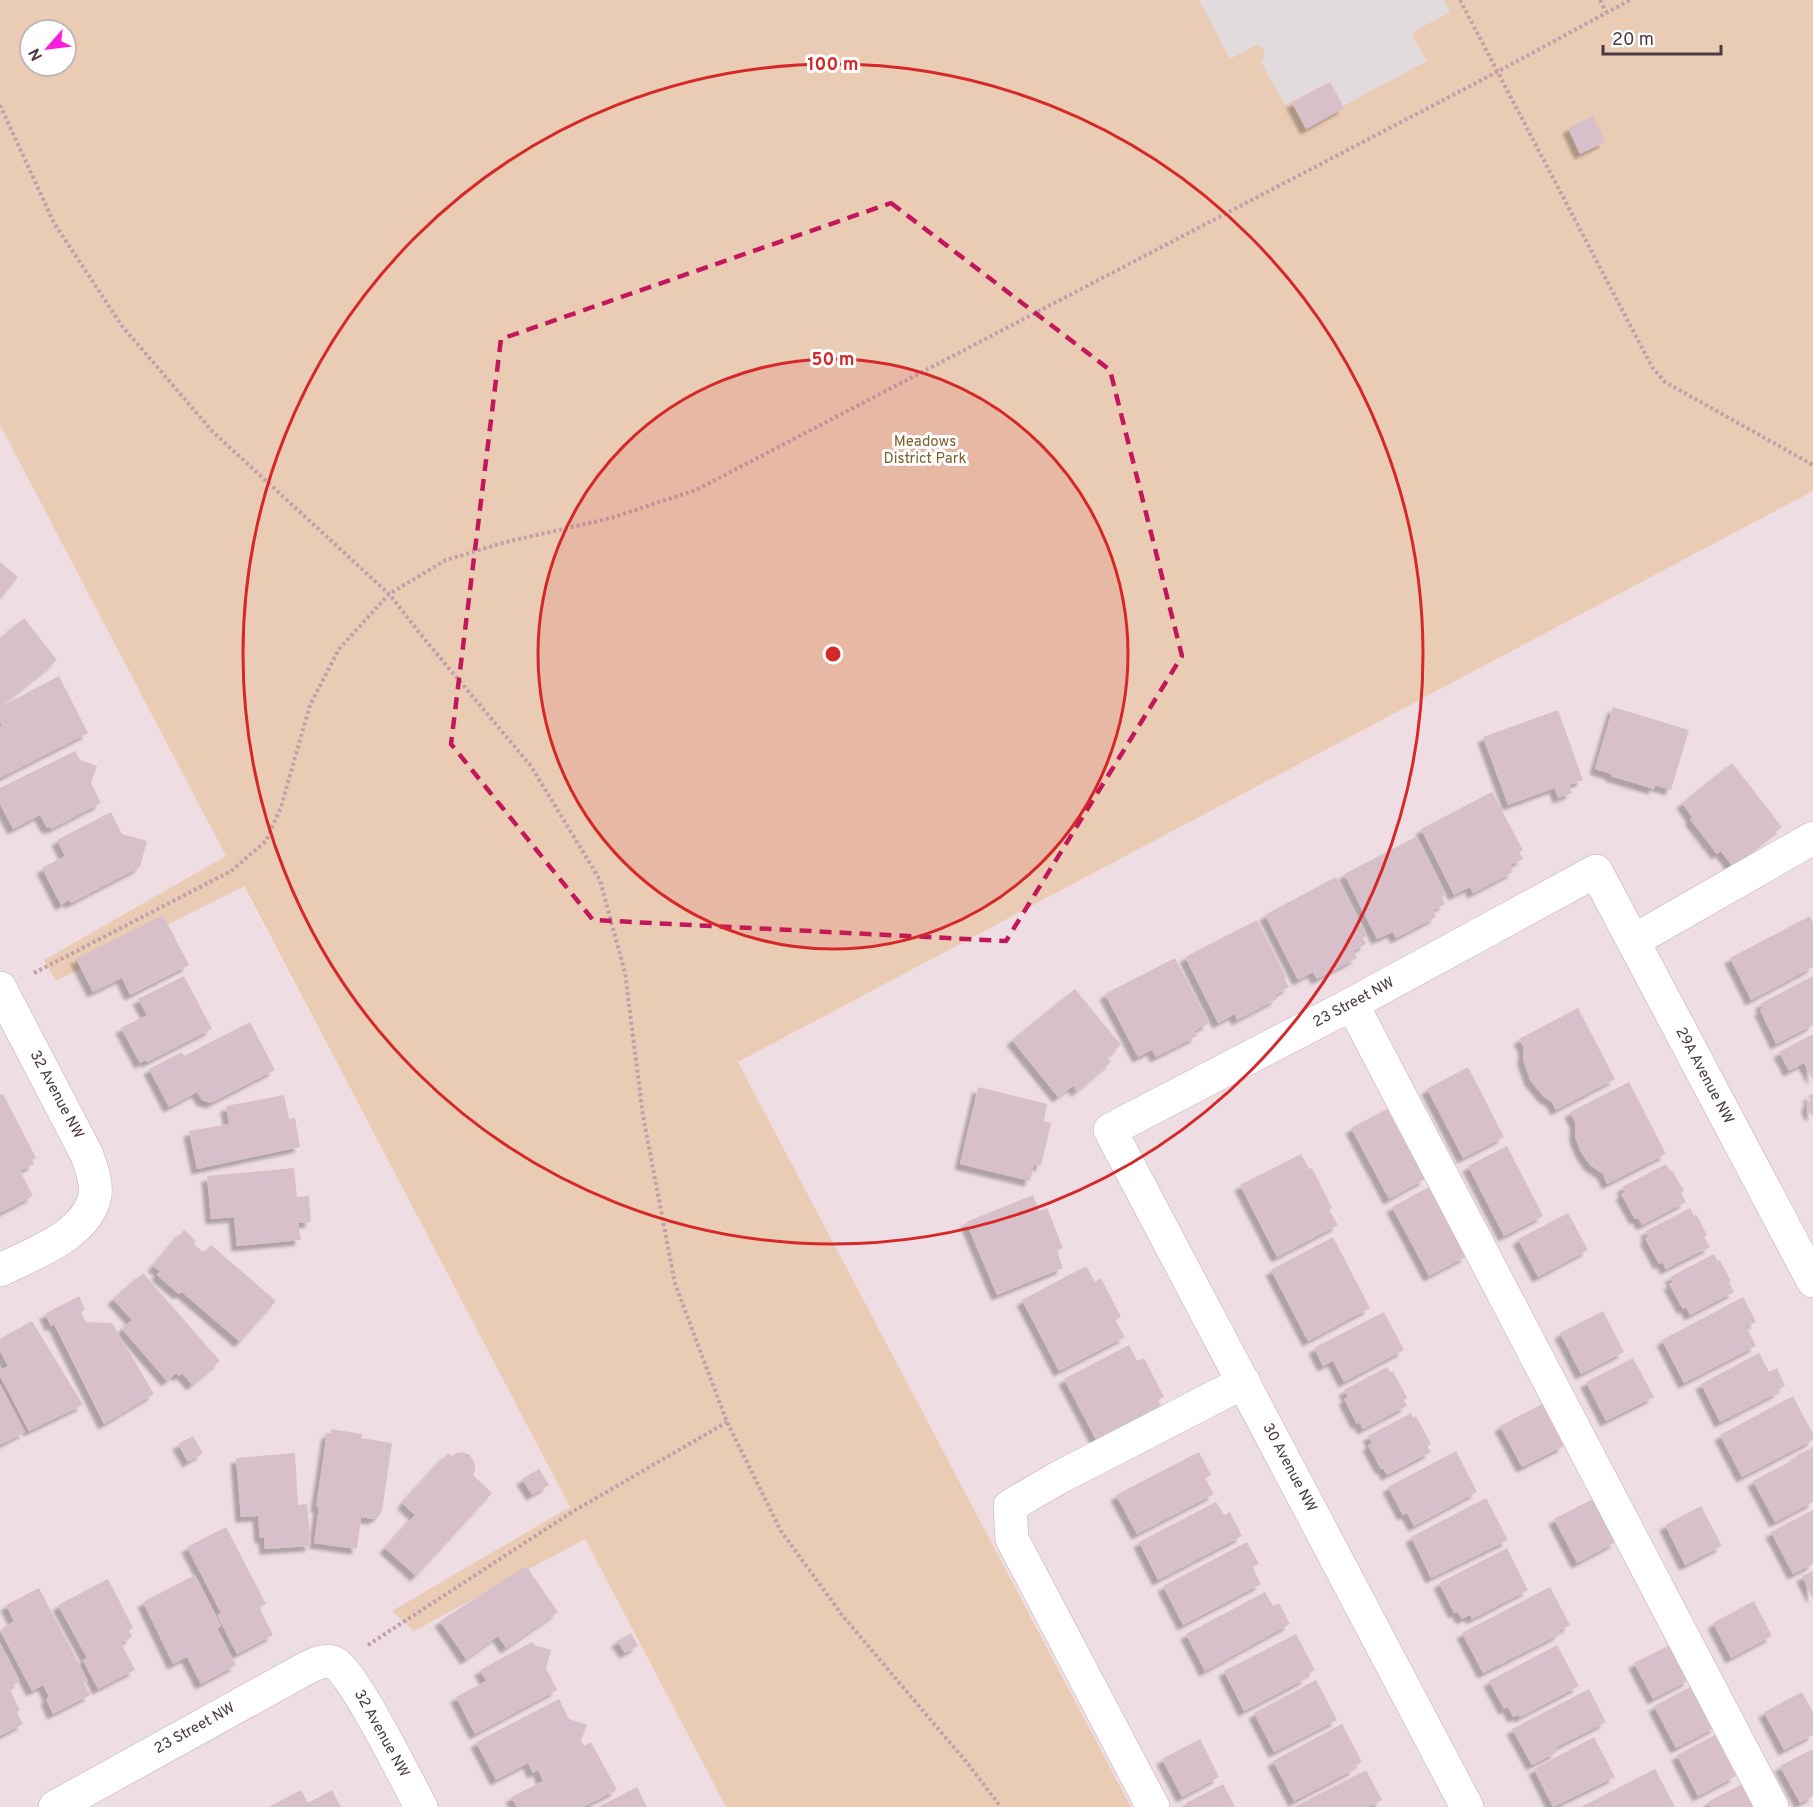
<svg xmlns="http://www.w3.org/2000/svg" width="1813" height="1807" font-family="Overpass,sans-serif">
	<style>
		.residential { fill: #eedde3 }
		.green { fill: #eaccb4; fill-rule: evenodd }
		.parking { fill: #e2dbde }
		.building { fill: #d8c0ca; filter: url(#shadow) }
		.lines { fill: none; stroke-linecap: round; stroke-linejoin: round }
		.minor-casing { stroke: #c2adb5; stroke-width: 34 }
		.path { stroke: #c49eac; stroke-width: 4; stroke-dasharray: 3 3; stroke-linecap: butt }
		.minor { stroke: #fff; stroke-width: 33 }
		.marked { fill: none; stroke: #c2185b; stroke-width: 4.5; stroke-dasharray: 12 8; stroke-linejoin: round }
		.ring { fill: none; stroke: #d62828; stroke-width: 3 }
		.labels { text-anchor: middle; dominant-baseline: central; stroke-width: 6; stroke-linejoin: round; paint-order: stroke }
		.park-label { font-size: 15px; fill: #7e5e2a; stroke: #fff }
		.street-label { font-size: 15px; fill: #4a3940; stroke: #fff }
		.centre { fill: #d62828; stroke: #fff; stroke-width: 3 }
		.ring-label { font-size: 18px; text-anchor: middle; font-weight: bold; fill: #d62828; stroke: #fff; stroke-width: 6; stroke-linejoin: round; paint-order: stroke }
	</style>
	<defs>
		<filter id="shadow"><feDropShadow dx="-5.5" dy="5.5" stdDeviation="1.5" flood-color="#0004"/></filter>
	</defs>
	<rect width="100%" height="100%" fill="#f6ebef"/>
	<path class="residential" d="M0,425l571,1083 14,31 141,268h-726z
		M1813,491v1316h-682l-393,-745z"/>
	<path class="green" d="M0,0h1813v491l-1075,571 393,745h-405l-141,-268 -171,92 -22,-20 178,-104 -326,-621 -188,95 -12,-21 182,-104 -226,-431zM30,30h36v36h-36z"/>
	<path class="parking" d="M1199,0h245l6,12 -37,20 -1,3 15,26 -84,45 -13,-24 -45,23 -24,-43 4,-5 -2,-9 -7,-3 -26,14z"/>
	<path class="building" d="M1330,82l14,26 -38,21 -14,-26z
		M1593,116l12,26 -25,12 -12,-26z
		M0,562l18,15 -18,22z
		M24,618l33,42 -57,46v-68z
		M59,676l29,57 -88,45v-51l2,-1 -2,-4v-15z
		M1613,707l76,23 -18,60 -16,-5 -1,4 -43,-13v-2l-16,-5z
		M1558,710l25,70 -14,5 3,8 -14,5 -3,-10 -47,17 -25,-68z
		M75,751l5,9 17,6 -6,17 10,20 -50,26 -1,-2 -3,1 -7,-13 -27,14 -13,-25v-16z
		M1732,763l50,64 -50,39 -11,-15 -4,3 -27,-35 2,-2 -10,-14z
		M1492,792l31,58 -4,2 4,7 -13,6 3,7 -40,21 -3,-6 -16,8 -33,-66z
		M111,812l11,22 25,7 -7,26 -69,36 -2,-3 -8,5 -19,-37 23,-12 -8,-16z
		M1416,837l30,58 -4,2 3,7 -12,6 3,7 -40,21 -3,-6 -16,7 -33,-65z
		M1336,877l31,59 -4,2 3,6 -13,7 4,7 -40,21 -4,-7 -15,8 -33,-65z
		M163,915l26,50 -59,30 -8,-17 -29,14 -17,-33z
		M1810,916l3,7v44l-62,33 -21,-42z
		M1257,920l29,57 -2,1 5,9 -14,8 2,4 -40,21 -2,-6 -17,9 -33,-66z
		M1175,958l34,65 -15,8 3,5 -41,21 -4,-7 -14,7 -33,-63z
		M184,976l28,53 -65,33 -1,-2 -6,3 -19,-35 26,-13 -9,-16z
		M1813,976v49l-37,19 -16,-34 3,-2 -3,-4z
		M1075,989l46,56 -14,12 4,5 -34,29 -4,-5 -15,11 -46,-57z
		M1578,1008l37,71 -59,31 -4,-8 -9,-6 -13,-16 -7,-20 1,-12 -5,-9z
		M250,1022l25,48 -64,33 -9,-3 -5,-8 -28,15 -20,-38 33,-17 2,4z
		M1813,1034v46l-9,-17 -15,8 -10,-19z
		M1468,1067l36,70 -41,21 -36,-69z
		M1629,1082l37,72 -59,30 -4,-10 -13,-9 -9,-13 -6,-15v-15l-5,-10z
		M978,1087l69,17 -3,17 7,2 -10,43 -7,-2 -4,17 -70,-17z
		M1813,1093v23l-4,-3 -2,-7 3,-7 -2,-3z
		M3,1094l33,64 -4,2 2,4 -14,7 13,25 -33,17v-118z
		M284,1095l5,24 6,-1 5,29 -103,22 -8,-38 40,-7 -3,-18z
		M1387,1109l38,70 -36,20 -38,-71z
		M1507,1146l36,70 -39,20 -36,-70z
		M1301,1154l8,15 3,-1 20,40 -3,2 9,15 -61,32 -37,-72z
		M1666,1164l4,7 2,-1 12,21 -3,1 5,10 -44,23 -4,-7 -3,1 -14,-25 4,-2 -3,-5z
		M294,1168l3,29 12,-1 2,26 -13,1 3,17 -64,6 -3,-29 -23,2 -4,-43z
		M1429,1187l38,69 -38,20 -37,-69z
		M1033,1195l6,16 8,-3 16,40 -6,3 6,17 -66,27 -31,-73z
		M1690,1208l4,8 2,-2 11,21 -3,2 6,10 -44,22 -4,-7 -3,2 -14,-26 3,-1 -2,-6z
		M1568,1213l20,37 -50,27 -20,-38z
		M184,1230l12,11 -2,3 10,9 7,-8 65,56 -36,41 -58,-50 -3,2 -22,-19 3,-4 -7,-5z
		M1333,1237l37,71 -62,33 -37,-71z
		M1714,1254l4,7 2,-1 11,21 -2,1 5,10 -44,23 -4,-8 -3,2 -14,-25 4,-2 -3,-5z
		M1086,1266l9,16 6,-4 20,39 -6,3 10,17 -66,34 -37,-71z
		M143,1273l77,88 -28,24 -10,-12 -3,3 -3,-3 -9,8 -45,-52 10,-9 -19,-21z
		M79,1296l6,14 -4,2 5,10 26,1 42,71 -50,30 -50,-100 -3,2 -6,-12z
		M1743,1297l13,25 -10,5 10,19 -72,37 -22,-43z
		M1603,1311l21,41 -43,22 -21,-41z
		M1384,1312l20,38 -60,32 -11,-21 -10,5 -9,-18z
		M32,1321l51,84 -54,26 -29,-55v-6l8,-4 -8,-15v-12z
		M1129,1345l8,16 7,-3 20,39 -6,3 9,17 -65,34 -38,-72z
		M1759,1353l10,19 8,-4 8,18 -7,4 1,2 -59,30 -19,-38z
		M1633,1358l21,39 -48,24 -20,-39z
		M1387,1367l3,5 3,-1 14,27 -3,2 3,6 -44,23 -4,-7 -2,2 -13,-25 4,-2 -4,-7z
		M0,1384l25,48 -25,13z
		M1793,1396l20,38v6l-71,37 -22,-42z
		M1542,1404l22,42 -42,21 -22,-41z
		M1411,1413l2,5 3,-2 15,28 -4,2 4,6 -44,23 -4,-7 -2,1 -13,-24 4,-2 -4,-7z
		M331,1429l31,5 -1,4 31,5 -10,68 -3,5 -6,3 -12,-2 -4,32 -43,-6 5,-36h-3l11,-74h4z
		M193,1436l10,17 -15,9 -10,-18z
		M1813,1447v55l-38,20 -22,-41 44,-23 -1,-2z
		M1456,1451l21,41 -63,34 -7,-13 -4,2 -15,-28z
		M463,1452l7,3 5,9v7l-2,4 19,18 -76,83 -31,-28 30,-33 -12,-11 3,-5 42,-46 4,3 4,-3z
		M1199,1452l12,23 -6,3 9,16 -77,40 -21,-39z
		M295,1453l3,52 9,-1 4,42 -46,3 -1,-11h-4l-2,-22 -17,1 -5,-59z
		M539,1469l10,16 -17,10 -10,-16z
		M1486,1498l22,42 -77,38 -20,-41z
		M1593,1499l23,43 -39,21 -23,-44z
		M1216,1502l8,13 6,-3 12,24 -84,44 -19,-38z
		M1701,1506l21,40 -37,19 -20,-40z
		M1813,1510v54l-20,10 -22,-42z
		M226,1527l40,77 -7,3 14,28 -36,19 -20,-39 4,-2 -34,-66z
		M1247,1542l12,22 -7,3 9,17 -78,41 -20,-39z
		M1507,1548l21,42 -56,29 -2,-4 -8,4 -5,-8 -3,2 -15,-30z
		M526,1566l32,46 -52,36 -8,-12 -32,23 -26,-38z
		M1813,1571v28l-11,-23z
		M195,1575l26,51 -4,3 19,36 -35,19 -14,-27 -14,7 -30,-62z
		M108,1579l25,49 -4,2 3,7 -11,6 14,27 -37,19 -15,-29 4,-2 -29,-53z
		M1550,1587l20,38 -11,6 1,3 -77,39 -21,-40z
		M39,1588l49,93 -4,2 6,12 -37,19 -7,-15 3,-2 -6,-12 -11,6 -32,-61 14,-9 -8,-16z
		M1265,1592l8,14 6,-3 11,21 -85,47 -19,-37z
		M1754,1601l18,35 -41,22 -18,-35z
		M631,1633l7,13 -13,7 -8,-12z
		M1296,1634l19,36 -10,5 2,3 -63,33 -20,-40z
		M532,1642l2,3 17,5 -5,18 11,22 -82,44 -19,-37 30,-16 -6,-11z
		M0,1643l20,38 -11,7 11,22 -3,2 6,12 -23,12z
		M1557,1645l22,41 -59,31 -2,-2 -5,2 -5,-10 -4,2 -15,-28z
		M1670,1645l19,35 -36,19 -19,-36z
		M1316,1680l21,40 -63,32 -20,-39z
		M1694,1685l22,42 -40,21 -22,-42z
		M1589,1689l17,33 -51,26 2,4 -25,13 -20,-36z
		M1802,1692l11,20v23l-29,15 -20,-38z
		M559,1699l10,20 18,6 -6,16 3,5 7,-4 26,48 -34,17h-66l-6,-10 32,-16 -5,-11 -5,3 -5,-10 -32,17 -20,-38z
		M1342,1724l20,38 -8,4 1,3 -61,32 -21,-40z
		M1715,1735l21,41 -38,20 -21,-41z
		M1594,1737l21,40 -62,30 -19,-38z
		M1200,1739l19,38 -37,20 -20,-38z
		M1813,1749v47l-13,7 -20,-37z
		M1655,1769l20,38h-94z
		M1366,1770l16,30 -14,7h-74z
		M1744,1783l12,24h-46l-2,-5z
		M1223,1784l12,23h-47l-2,-4z
		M637,1787l10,20h-49z
		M301,1790l7,13 24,-13 9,17h-72z"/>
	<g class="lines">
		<g class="minor-casing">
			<path id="minor" d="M1633,941l180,-103
				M0,988l87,167c4,13 10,26 8,40 -7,40 -63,59 -95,75
				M1352,1004l420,803
				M55,1807l248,-137c9,-5 20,-11 30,-8 18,5 76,123 88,145
				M1153,1807l-141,-268 -2,-33 48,-28 186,-96
				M1467,1807l-357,-677 242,-126 244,-133 217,410"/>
		</g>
		<path class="path" d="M1460,0l192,367 13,15 148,83
			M1600,0l6,12
			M0,105l54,118 68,103 90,105 177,163 37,47 105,125 69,114 25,93 18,143 32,168 52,138 54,109 61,84 126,149 33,43
			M34,973l197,-102 35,-30 15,-34 29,-102 29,-56 50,-55 57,-34 60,-18 105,-24 85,-28 801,-418 133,-72
			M368,1645l204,-133 155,-90"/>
		<use href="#minor" class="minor"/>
	</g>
	<path class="marked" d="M891,203l219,167 72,286 -176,285 -413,-21 -142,-176 50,-405z"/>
	<circle cx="833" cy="654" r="295" fill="#d62828" fill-opacity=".12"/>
	<g class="ring">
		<circle cx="833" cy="654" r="295"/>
		<circle cx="833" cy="654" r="590"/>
	</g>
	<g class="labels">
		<g class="park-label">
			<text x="925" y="442">Meadows<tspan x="925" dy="17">District Park</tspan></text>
		</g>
		<g class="street-label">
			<text transform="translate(1354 1003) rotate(-28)">23 Street NW</text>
			<text transform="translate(1704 1076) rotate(62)">29A Avenue NW</text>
			<text transform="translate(56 1095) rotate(62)">32 Avenue NW</text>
			<text transform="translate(1289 1468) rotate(62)">30 Avenue NW</text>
			<text transform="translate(195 1729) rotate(-29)">23 Street NW</text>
			<text transform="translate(381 1734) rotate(61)">32 Avenue NW</text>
		</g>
	</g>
	<circle cx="833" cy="654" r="9" class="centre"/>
	<g class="ring-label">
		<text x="833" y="70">100 m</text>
		<text x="833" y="365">50 m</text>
	</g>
	<g transform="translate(48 48) rotate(242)"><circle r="28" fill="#ffffff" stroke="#b7b0b3" stroke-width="1.5"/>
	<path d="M0-4.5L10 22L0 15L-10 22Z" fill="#fc1cdc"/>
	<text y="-9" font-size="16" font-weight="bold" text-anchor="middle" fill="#4a3940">N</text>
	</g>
	<path d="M1603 45v9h118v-9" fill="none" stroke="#4a3940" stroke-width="3"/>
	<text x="1612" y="45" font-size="18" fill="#4a3940" stroke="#ffffff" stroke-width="4.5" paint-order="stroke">20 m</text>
</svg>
